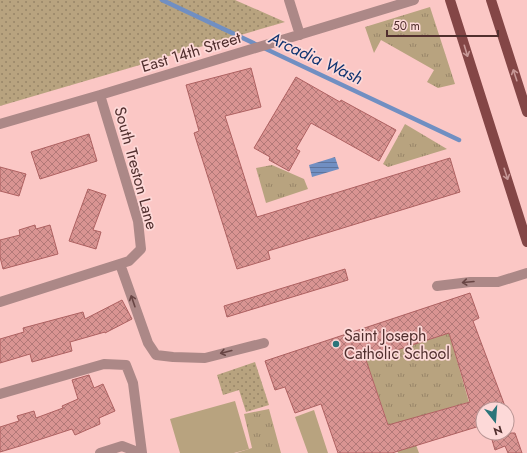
<svg xmlns="http://www.w3.org/2000/svg" width="527" height="453" font-family="Jost,sans-serif">
	<style>
		.grass { fill: url(#grass-tufts) }
		.park { fill: url(#park-dots) }
		.pitch { fill: #b8a37f }
		.water { fill: url(#water-rules) }
		.lines { fill: none; stroke-linecap: round; stroke-linejoin: round }
		.stream { stroke: #718fc2; stroke-width: 4.5 }
		.building { fill: url(#building-cross-hatch); stroke: #ae6161; fill-rule: evenodd }
		.minor { stroke: #ac8887; stroke-width: 10 }
		.major { stroke: #844646; stroke-width: 10 }
		.oneway { stroke: #c79796 }
		.oneway2 { stroke: #684544 }
		.poi-dot { fill: #2b757a; stroke: #fdd9d8; stroke-width: 1.5 }
		.labels { text-anchor: middle; dominant-baseline: central; stroke-width: 3.5; stroke-linejoin: round; paint-order: stroke }
		.street-label { font-size: 16px; fill: #512f2e; stroke: #fdd9d8 }
		.poi-label { font-size: 16px; fill: #512f2e; stroke: #fdd9d8; text-anchor: start }
		.water-label { font-size: 17px; font-style: italic; fill: #0f3370; stroke: #fdd9d8 }
	</style>
	<defs>
		<pattern id="grass-tufts" width="24" height="20" patternUnits="userSpaceOnUse"><rect width="24" height="20" fill="#b8a37f"/><path d="M3 7l-1-3M5 7V3M7 7l1-3M15 17l-1-3M17 17v-4M19 17l1-3" fill="none" stroke="#988568"/></pattern>
		<pattern id="park-dots" width="8" height="8" patternUnits="userSpaceOnUse"><rect width="8" height="8" fill="#b8a37f"/><path d="M2 2h.1M6 6h.1" fill="none" stroke="#988568" stroke-width="1.8" stroke-linecap="round"/></pattern>
		<pattern id="water-rules" width="6" height="5" patternUnits="userSpaceOnUse"><rect width="6" height="5" fill="#718fc2"/><path d="M0 2.5h6" fill="none" stroke="#5f759e"/></pattern>
		<pattern id="building-cross-hatch" width="8" height="8" patternUnits="userSpaceOnUse"><rect width="8" height="8" fill="#d99492"/><path d="M0 0l8 8M0 8l8-8" fill="none" stroke="#b27978"/></pattern>
	</defs>
	<rect width="100%" height="100%" fill="#fbc7c5"/>
	<path class="grass" d="M430,7l25,77 -17,4 -11,-6 7,-12 -53,-30 -7,13 -9,-26z
		M405,124l42,25 -59,18 -5,-3z
		M272,165l32,14 4,10 -42,14 -10,-35z
		M449,333l20,69 -62,18 12,33h-21l-32,-93z
		M269,409l12,44h-45l16,-5 -8,-34z"/>
	<path class="park" d="M0,0h235l50,22 -133,39v2l-2,-1 -150,44z
		M255,362l14,43 -23,7 -7,-22 -16,5 -6,-20z"/>
	<path class="pitch" d="M235,401l14,48 -15,4h-54l-10,-34z
		M314,410l14,43h-20l-13,-36z"/>
	<path class="water" d="M335,157l4,12 -27,8 -3,-12z"/>
	<g class="lines">
		<path class="stream" d="M162,0l297,140"/>
	</g>
	<path class="building" d="M251,68l10,39 -36,9 32,101 193,-59 10,34 -192,59 2,8 -33,10 -43,-136 5,-2 -13,-46z
		M296,77l44,25 1,-2 55,30 -17,31 -68,-38 -15,26 4,2 -11,20 -20,-11 1,-3 -16,-9z
		M89,134l8,27 -57,18 -9,-27z
		M0,167l26,7 -7,22 -19,-5z
		M88,189l18,6 -13,35 8,2 -5,17 -27,-8 6,-17z
		M35,225l1,4 14,-4 8,29 -55,15 -3,-12v-17l20,-5 -1,-5z
		M345,269l3,11 -121,37 -3,-11z
		M470,293l9,25 -6,3 33,88h-23v16l-91,28h-54l-17,-49 -26,9 -10,-26 -10,3 -10,-29zM449,333l21,69 -82,23 -22,-65z
		M122,300l10,19 -27,14v-1l-35,10 2,9 -40,11 -2,-8 -30,9v-24l24,-7 -1,-4 60,-16 2,7z
		M89,375l5,13 9,-4 12,27 -16,7 1,6 -25,11 -3,-6 -52,17 -20,6v-25l19,-6 -2,-5 17,-5 2,7 27,-10 -1,-2 16,-7 -6,-19z
		M490,433h25l7,20h-14l-3,-7 -10,4z"/>
	<g class="lines">
		<path class="minor" d="M289,0l11,35
			M0,124l100,-29 314,-95
			M120,264l28,79 8,12 17,2 32,1 59,-15
			M437,286l33,-4h28l29,-9
			M0,302l129,-41 12,-12 -3,-28 -38,-126
			M0,394l104,-30 22,1 7,18 9,70
			M100,453l22,-7 18,7"/>
		<path class="major" d="M450,0l77,242
			M491,0l36,112"/>
	</g>
	<defs><path id="oneway-shaft" d="M-6 0H5M1.5-3L5.5 0L1.5 3" fill="none" stroke-width="1.6" stroke-linecap="round" stroke-linejoin="round"/></defs>
	<g class="oneway">
		<use href="#oneway-shaft" transform="translate(466 51) rotate(73)"/>
		<use href="#oneway-shaft" transform="translate(515 75) rotate(-108)"/>
		<use href="#oneway-shaft" transform="translate(506 174) rotate(72)"/>
	</g>
	<g class="oneway2">
		<use href="#oneway-shaft" transform="translate(468 282) rotate(175)"/>
		<use href="#oneway-shaft" transform="translate(133 301) rotate(-109)"/>
		<use href="#oneway-shaft" transform="translate(226 352) rotate(166)"/>
	</g>
	<circle class="poi-dot" cx="336" cy="344" r="4"/>
	<g class="labels">
		<g class="street-label">
			<text transform="translate(191 52) rotate(-17)">East 14th Street</text>
			<text transform="translate(136 168) rotate(75)">South Treston Lane</text>
		</g>
		<g class="poi-label">
			<text x="344" y="335">Saint Joseph<tspan x="344" dy="18">Catholic School</tspan></text>
		</g>
		<g class="water-label">
			<text transform="translate(316 58) rotate(25)">Arcadia Wash</text>
		</g>
	</g>
	<g transform="translate(495 421) rotate(163)"><circle r="19" fill="#fdd9d8" stroke="#b89594"/>
	<path d="M0-3L7 15L0 10L-7 15Z" fill="#2b757a"/>
	<text y="-6" font-size="11" font-weight="bold" text-anchor="middle" fill="#512f2e">N</text>
	</g>
	<path d="M387 30v6h111v-6" fill="none" stroke="#512f2e" stroke-width="2"/>
	<text x="393" y="30" font-size="12" fill="#512f2e" stroke="#fdd9d8" stroke-width="3" paint-order="stroke">50 m</text>
</svg>
